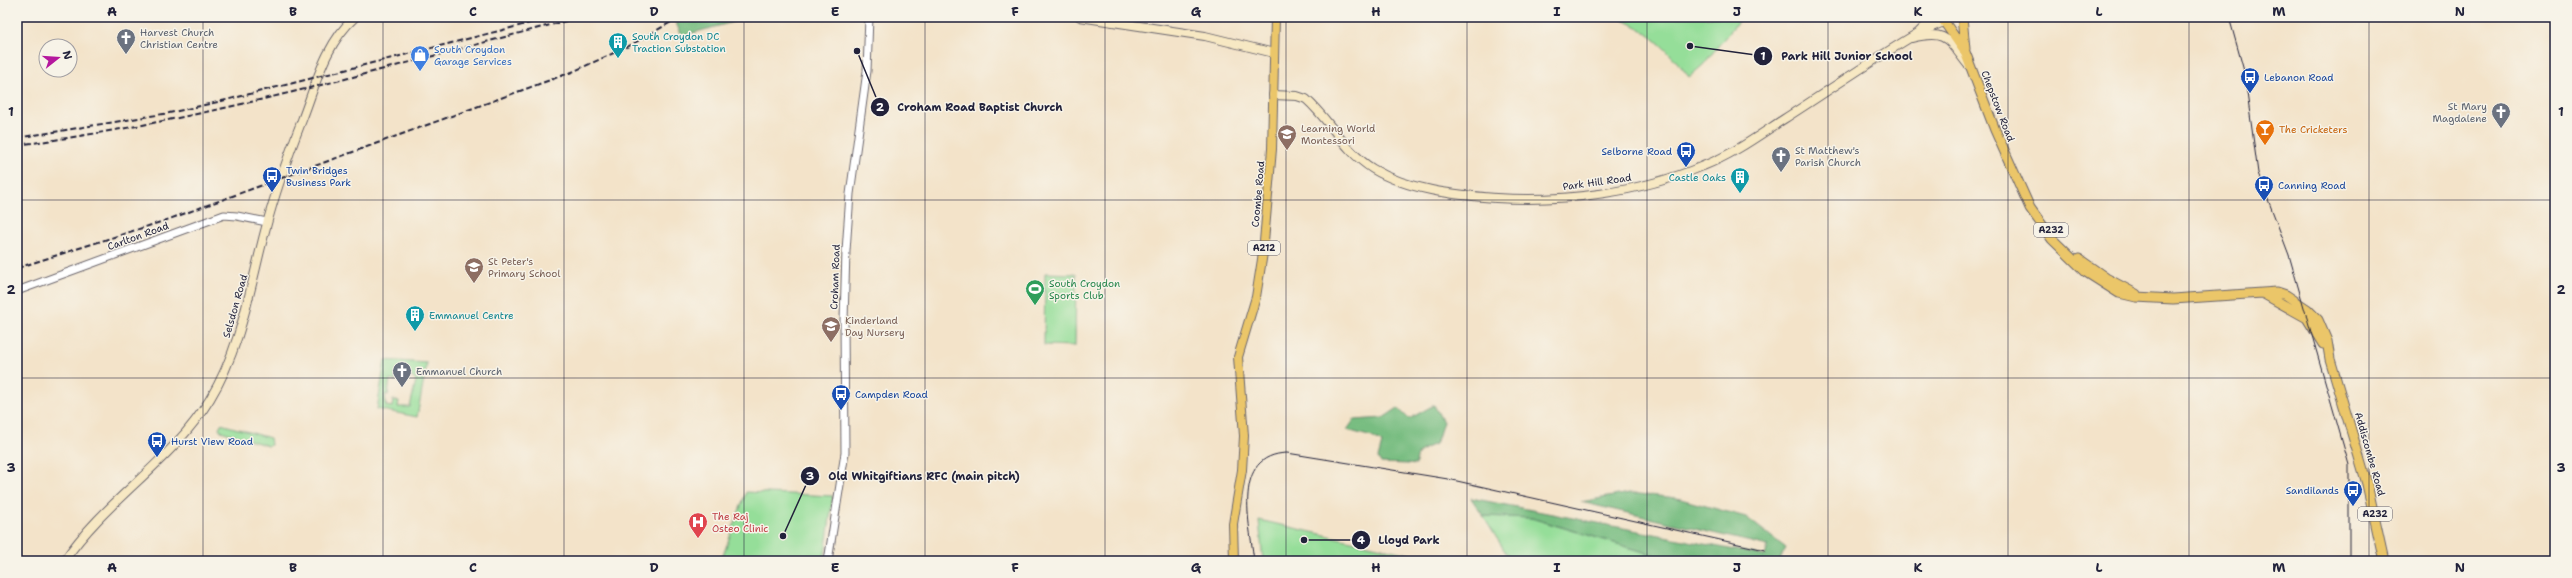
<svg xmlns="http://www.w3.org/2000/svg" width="2572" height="578" font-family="'Shantell Sans',sans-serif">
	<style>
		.green { fill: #95de99; stroke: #5c806a; fill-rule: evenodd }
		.forest { fill: #78bd81; stroke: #4d705e }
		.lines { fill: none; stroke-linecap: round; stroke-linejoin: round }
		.tertiary-casing { stroke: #6b666d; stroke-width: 9 }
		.secondary-casing { stroke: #6b666d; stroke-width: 10 }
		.primary-casing { stroke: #6b666d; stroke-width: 10 }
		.trunk-casing { stroke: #6b666d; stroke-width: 11 }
		.tertiary { stroke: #fff; stroke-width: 7 }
		.secondary { stroke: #f7e8c3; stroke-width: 8 }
		.primary { stroke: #ebc669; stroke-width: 8 }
		.trunk { stroke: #ebc669; stroke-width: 9 }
		.tram { stroke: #22223b; stroke-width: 1 }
		.rail { stroke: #22223b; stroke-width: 2; stroke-dasharray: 6 3; stroke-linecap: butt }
		.grid { fill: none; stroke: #22223b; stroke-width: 1; stroke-opacity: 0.55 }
		.labels { text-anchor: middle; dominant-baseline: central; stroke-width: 3; stroke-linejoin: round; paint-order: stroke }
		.shield { fill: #f7f3e8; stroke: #62616f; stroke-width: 1 }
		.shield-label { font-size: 9px; font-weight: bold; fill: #22223b }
		.worship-label { font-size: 10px; fill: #5b616d; stroke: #f7f3e8; text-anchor: start }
		.culture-label { font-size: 10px; fill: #0d838f; stroke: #f7f3e8; text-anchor: start }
		.shop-label { font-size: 10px; fill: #366cbe; stroke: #f7f3e8; text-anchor: start }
		.transit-label { font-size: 10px; fill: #164399; stroke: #f7f3e8; text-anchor: start }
		.street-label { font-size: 10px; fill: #22223b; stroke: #f7f3e8 }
		.education-label { font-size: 10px; fill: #785e54; stroke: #f7f3e8; text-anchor: start }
		.food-label { font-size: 10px; fill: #c56008; stroke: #f7f3e8; text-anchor: start }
		.leisure-label { font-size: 10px; fill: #27864d; stroke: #f7f3e8; text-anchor: start }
		.health-label { font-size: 10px; fill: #be3a42; stroke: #f7f3e8; text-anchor: start }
		.leader { fill: none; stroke: #22223b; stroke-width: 1.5 }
		.callout-dot { fill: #22223b; stroke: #f7f3e8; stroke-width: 1.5 }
		.mark-label { font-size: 12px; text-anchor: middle; font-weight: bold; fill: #fff }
		.callout-label { font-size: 11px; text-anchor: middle; font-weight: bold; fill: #22223b; stroke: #f7f3e8; stroke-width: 3; stroke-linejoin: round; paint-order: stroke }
		.neatline { fill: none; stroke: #22223b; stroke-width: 1.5 }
		.grid-label { font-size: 13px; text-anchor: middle; font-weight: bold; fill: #22223b }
	</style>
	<rect width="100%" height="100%" fill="#f7f3e8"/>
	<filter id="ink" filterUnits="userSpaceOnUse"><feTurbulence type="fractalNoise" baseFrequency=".025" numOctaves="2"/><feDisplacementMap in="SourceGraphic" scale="8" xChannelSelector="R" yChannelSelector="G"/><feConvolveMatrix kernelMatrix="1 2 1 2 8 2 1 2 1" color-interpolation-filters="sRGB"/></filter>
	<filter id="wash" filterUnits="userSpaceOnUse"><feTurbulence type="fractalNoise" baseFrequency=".012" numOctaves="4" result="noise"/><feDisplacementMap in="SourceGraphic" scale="16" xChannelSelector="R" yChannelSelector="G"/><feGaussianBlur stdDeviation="0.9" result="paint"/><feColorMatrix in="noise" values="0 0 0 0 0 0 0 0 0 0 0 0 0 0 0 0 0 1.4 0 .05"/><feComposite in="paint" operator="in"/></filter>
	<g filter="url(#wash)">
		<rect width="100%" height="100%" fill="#f3e3c9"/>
		<path class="green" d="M1615,17h121l3,3 -36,45 -14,12c-20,-26 -41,-49 -74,-60z
			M1045,273l31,1 -1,72 -31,-1z
			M385,360l42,3 -10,54 -40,-8zM405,373l11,7 -6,27h-12l1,-6 -6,-1 -1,7 -6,-1 -1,-12 3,1 2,-15 6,1v-5l4,1z
			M221,424l49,14 1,7 -3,1 -47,-15 -2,-3z
			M746,492l87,4 -9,65h-103z
			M1483,516l48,2 143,43h-163z
			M1259,520l180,41h-176z"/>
		<path class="forest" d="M686,17h56l-2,3 -58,16 -6,-13z
			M1434,405l9,17 -7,22c-12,4 -20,7 -20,21 -12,-2 -23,-1 -35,-2l-3,-5 4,-15 -10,-6 -25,-7 7,-10 29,-2 15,-10 11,11z
			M1629,493l48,5 69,19 40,31 -7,13h-105l-142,-43 -49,-2 -12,-18 294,58 3,-10 -187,-44z"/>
	</g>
	<g filter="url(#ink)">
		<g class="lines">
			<g class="tertiary-casing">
				<path id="tertiary" d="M17,291l207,-76 13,1 30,6
					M828,561l17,-108 -1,-133 2,-69 4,-57 17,-123 2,-54"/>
			</g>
			<g class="secondary-casing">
				<path id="secondary" d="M1080,17l125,19 69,17
					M1920,32l26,-11
					M1912,38c35,-9 36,2 56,27
					M1273,95l24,1 9,3c24,21 38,52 67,70 35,21 82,26 123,29 69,4 143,-5 207,-32 29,-11 55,-30 81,-47 44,-28 88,-59 134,-86l16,-16
					M64,561c42,-62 108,-99 146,-162 31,-51 40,-111 55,-168 10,-38 23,-75 37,-111 14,-36 23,-76 53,-103"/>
			</g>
			<g class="primary-casing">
				<path id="primary" d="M1234,561l-1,-37 9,-54 2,-34 -6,-79 18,-60 7,-44 9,-104 3,-132"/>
			</g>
			<g class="trunk-casing">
				<path id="trunk" d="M1941,17l24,35 30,78 35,78 22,31 34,33 33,21 17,4 37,2 104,-7 9,3 21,14 11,11 9,21 3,18 37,125 17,77
					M1962,17l3,32
					M2079,259l27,19 30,16
					M2264,294l43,24 16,26"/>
			</g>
			<use href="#tertiary" class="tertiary"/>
			<use href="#secondary" class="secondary"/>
			<use href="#primary" class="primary"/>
			<use href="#trunk" class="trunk"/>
			<path class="tram" d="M2229,17l15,54 14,102 31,82 60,210v96
				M1254,561c-4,-37 -23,-106 33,-108l161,26 317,71"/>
			<path class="rail" d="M17,138l152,-25 49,-11 336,-85
				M17,145c191,-24 378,-80 564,-128
				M17,268l147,-47 408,-149 57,-26 51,-29"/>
		</g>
	</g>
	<path class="grid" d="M203,17v544M383,17v544M564,17v544M744,17v544M925,17v544M1105,17v544M1286,17v544M1467,17v544M1647,17v544M1828,17v544M2008,17v544M2189,17v544M2369,17v544M17,200h2538M17,378h2538"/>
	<defs>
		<g id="church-pin" transform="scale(1)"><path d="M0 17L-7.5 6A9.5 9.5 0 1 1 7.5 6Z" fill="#6b7280" stroke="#f7f3e8"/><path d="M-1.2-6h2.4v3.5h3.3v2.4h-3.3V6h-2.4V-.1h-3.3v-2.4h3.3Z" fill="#fff"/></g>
		<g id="building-pin" transform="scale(1)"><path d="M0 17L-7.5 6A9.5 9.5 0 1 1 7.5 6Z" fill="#0f9aa8" stroke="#f7f3e8"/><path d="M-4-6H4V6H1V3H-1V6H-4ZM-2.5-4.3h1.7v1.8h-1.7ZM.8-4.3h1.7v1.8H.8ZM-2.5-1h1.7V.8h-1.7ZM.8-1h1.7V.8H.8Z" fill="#fff"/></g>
		<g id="shop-pin" transform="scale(1)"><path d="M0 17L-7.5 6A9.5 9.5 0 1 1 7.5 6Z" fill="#3f7fe0" stroke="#f7f3e8"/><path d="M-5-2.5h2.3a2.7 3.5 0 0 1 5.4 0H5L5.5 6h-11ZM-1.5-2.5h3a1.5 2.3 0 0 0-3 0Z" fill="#fff"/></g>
		<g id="bus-pin" transform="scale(1)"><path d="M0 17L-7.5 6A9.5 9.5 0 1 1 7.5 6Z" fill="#1a4fb4" stroke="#f7f3e8"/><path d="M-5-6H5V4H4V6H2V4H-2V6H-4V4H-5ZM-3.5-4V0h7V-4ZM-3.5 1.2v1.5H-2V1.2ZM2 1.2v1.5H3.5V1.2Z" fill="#fff"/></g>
		<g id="bar-pin" transform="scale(1)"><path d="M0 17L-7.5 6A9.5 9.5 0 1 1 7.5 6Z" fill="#e8710a" stroke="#f7f3e8"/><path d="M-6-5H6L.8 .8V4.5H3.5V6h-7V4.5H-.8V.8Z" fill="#fff"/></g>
		<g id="school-pin" transform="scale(1)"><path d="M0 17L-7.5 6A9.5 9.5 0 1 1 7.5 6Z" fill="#8d6e63" stroke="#f7f3e8"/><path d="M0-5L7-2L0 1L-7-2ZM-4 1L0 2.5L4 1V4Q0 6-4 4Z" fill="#fff"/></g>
		<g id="stadium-pin" transform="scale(1)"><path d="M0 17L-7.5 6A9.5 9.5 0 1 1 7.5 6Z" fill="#2e9e5b" stroke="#f7f3e8"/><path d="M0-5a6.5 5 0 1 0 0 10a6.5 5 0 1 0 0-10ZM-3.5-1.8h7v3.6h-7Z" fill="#fff"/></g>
		<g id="hospital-pin" transform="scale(1)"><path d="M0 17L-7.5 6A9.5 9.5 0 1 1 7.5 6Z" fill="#e0444e" stroke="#f7f3e8"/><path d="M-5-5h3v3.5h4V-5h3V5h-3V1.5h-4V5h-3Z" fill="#fff"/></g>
	</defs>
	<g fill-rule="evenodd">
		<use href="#church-pin" x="126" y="38"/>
		<use href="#building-pin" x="618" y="42"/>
		<use href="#shop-pin" x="420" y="55"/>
		<use href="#bus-pin" x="2250" y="77"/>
		<use href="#church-pin" x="2501" y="112"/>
		<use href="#bar-pin" x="2265" y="129"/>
		<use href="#school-pin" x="1287" y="134"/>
		<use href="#bus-pin" x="1686" y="151"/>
		<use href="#church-pin" x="1781" y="156"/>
		<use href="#bus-pin" x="272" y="176"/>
		<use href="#building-pin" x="1740" y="177"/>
		<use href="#bus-pin" x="2264" y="185"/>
		<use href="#school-pin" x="474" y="267"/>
		<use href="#stadium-pin" x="1035" y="289"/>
		<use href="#building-pin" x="415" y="315"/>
		<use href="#school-pin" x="831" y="326"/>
		<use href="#church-pin" x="402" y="371"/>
		<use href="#bus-pin" x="841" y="394"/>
		<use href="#bus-pin" x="157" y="441"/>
		<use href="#bus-pin" x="2353" y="490"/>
		<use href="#hospital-pin" x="698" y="522"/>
	</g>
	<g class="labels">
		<g class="shield">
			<rect x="2034" y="223" width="34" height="14" rx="3"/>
			<rect x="1248" y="241" width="32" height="14" rx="3"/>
			<rect x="2358" y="507" width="34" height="14" rx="3"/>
		</g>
		<g class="shield-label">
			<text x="2051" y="230">A232</text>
			<text x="1264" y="248">A212</text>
			<text x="2375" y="514">A232</text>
		</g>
		<g class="worship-label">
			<text x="140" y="32">Harvest Church<tspan x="140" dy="12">Christian Centre</tspan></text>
			<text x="2487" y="106" text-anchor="end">St Mary<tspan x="2487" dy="12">Magdalene</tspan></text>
			<text x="1795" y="150">St Matthew's<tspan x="1795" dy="12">Parish Church</tspan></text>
			<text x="416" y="371">Emmanuel Church</text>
		</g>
		<g class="culture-label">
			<text x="632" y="36">South Croydon DC<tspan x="632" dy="12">Traction Substation</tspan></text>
			<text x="1726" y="177" text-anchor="end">Castle Oaks</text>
			<text x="429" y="315">Emmanuel Centre</text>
		</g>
		<g class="shop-label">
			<text x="434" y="49">South Croydon<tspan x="434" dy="12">Garage Services</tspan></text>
		</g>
		<g class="transit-label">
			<text x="2264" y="77">Lebanon Road</text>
			<text x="1672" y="151" text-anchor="end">Selborne Road</text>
			<text x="286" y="170">Twin Bridges<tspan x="286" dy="12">Business Park</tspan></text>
			<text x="2278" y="185">Canning Road</text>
			<text x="855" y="394">Campden Road</text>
			<text x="171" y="441">Hurst View Road</text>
			<text x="2339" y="490" text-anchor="end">Sandilands</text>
		</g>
		<g class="street-label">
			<text transform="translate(1998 106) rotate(69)">Chepstow Road</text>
			<text transform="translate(1597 182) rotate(-8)">Park Hill Road</text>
			<text transform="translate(1258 194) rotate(-85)">Coombe Road</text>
			<text transform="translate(138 236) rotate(-20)">Carlton Road</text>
			<text transform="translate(835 277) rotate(-88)">Croham Road</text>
			<text transform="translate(235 306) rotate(-74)">Selsdon Road</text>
			<text transform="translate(2370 454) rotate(74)">Addiscombe Road</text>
		</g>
		<g class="education-label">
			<text x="1301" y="128">Learning World<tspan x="1301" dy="12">Montessori</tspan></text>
			<text x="488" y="261">St Peter's<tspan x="488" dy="12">Primary School</tspan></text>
			<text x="845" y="320">Kinderland<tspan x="845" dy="12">Day Nursery</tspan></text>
		</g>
		<g class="food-label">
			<text x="2279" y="129">The Cricketers</text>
		</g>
		<g class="leisure-label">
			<text x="1049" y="283">South Croydon<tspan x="1049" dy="12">Sports Club</tspan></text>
		</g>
		<g class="health-label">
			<text x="712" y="516">The Raj<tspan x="712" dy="12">Osteo Clinic</tspan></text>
		</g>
	</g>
	<path class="leader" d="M1690 46L1763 56M857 51L880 107M783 536L810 476M1304 540L1361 540"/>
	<g class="callout-dot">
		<circle cx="1690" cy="46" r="4"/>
		<circle cx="857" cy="51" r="4"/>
		<circle cx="783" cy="536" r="4"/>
		<circle cx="1304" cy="540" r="4"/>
		<circle cx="1763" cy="56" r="10"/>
		<circle cx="880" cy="107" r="10"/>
		<circle cx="810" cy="476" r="10"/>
		<circle cx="1361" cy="540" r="10"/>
	</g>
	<g class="mark-label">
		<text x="1763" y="60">1</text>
		<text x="880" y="111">2</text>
		<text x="810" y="480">3</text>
		<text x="1361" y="544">4</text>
	</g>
	<g class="callout-label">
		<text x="1847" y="60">Park Hill Junior School</text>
		<text x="980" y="111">Croham Road Baptist Church</text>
		<text x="924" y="480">Old Whitgiftians RFC (main pitch)</text>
		<text x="1409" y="544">Lloyd Park</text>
	</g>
	<rect width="2572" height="578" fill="none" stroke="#f7f3e8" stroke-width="44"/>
	<g transform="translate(58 58) rotate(73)"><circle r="19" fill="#f7f3e8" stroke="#a29fa3"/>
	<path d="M0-3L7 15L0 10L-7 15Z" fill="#b5179e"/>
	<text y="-6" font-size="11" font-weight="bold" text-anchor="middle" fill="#22223b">N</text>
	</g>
	<rect x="22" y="22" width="2528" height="534" class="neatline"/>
	<g class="grid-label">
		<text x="112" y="16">A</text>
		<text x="293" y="16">B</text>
		<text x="473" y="16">C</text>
		<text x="654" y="16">D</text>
		<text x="835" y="16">E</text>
		<text x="1015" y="16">F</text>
		<text x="1196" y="16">G</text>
		<text x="1376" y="16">H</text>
		<text x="1557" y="16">I</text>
		<text x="1737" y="16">J</text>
		<text x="1918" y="16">K</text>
		<text x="2099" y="16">L</text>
		<text x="2279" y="16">M</text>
		<text x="2460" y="16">N</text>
		<text x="11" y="116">1</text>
		<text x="2561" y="116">1</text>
		<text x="11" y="294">2</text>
		<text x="2561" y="294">2</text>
		<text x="11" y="472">3</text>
		<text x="2561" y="472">3</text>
		<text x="112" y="572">A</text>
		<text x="293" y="572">B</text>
		<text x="473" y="572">C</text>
		<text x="654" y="572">D</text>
		<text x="835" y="572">E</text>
		<text x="1015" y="572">F</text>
		<text x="1196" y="572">G</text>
		<text x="1376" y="572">H</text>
		<text x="1557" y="572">I</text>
		<text x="1737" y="572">J</text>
		<text x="1918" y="572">K</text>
		<text x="2099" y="572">L</text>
		<text x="2279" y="572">M</text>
		<text x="2460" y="572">N</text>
	</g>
</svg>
